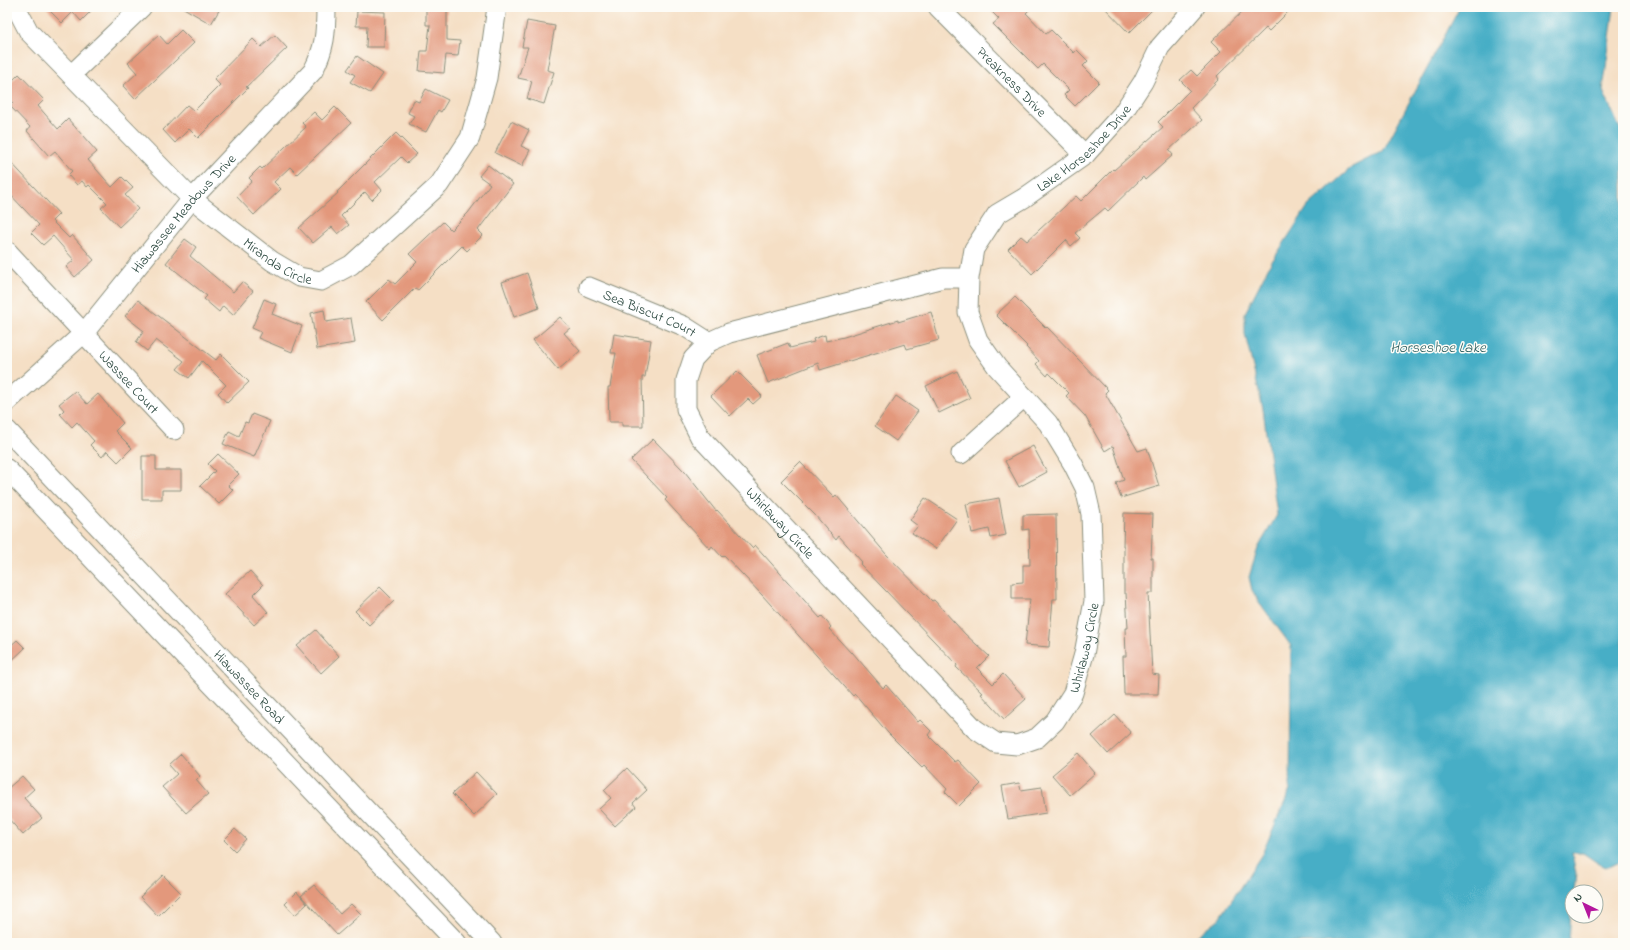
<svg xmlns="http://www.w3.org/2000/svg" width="1630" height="950" viewBox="0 0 1630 950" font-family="'Indie Flower',sans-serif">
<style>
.water{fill:#47aec6;stroke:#33767d}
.building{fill:#e3987c}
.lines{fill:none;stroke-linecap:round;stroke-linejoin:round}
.minor-casing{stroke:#8a8e7c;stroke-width:21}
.minor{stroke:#fff;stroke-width:19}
.labels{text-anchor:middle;stroke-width:3;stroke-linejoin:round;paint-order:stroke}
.street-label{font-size:14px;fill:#1f3d34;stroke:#fdfcf7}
.water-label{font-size:15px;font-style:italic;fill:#2b5f60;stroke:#fdfcf7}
</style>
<rect width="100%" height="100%" fill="#fdfcf7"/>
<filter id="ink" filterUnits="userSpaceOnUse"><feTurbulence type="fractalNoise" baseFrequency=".025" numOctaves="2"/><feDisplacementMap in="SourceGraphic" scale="8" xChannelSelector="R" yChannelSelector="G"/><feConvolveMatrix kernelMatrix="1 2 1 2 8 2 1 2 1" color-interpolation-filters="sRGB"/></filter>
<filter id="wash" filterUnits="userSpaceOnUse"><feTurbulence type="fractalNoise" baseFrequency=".012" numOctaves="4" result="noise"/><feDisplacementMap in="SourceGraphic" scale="16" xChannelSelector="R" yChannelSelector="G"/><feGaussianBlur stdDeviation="0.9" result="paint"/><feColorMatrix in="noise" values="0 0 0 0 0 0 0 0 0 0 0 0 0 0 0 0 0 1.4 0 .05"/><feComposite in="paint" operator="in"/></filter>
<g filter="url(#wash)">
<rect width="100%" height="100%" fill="#f5dfc5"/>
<path class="water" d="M1460 7H1614L1603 91 1623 135V861L1605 868 1583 853H1572L1576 874 1574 892H1572L1569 943H1188L1220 918 1262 854 1290 790 1291 646 1259 602 1252 590 1249 577 1258 548 1277 515 1263 409 1245 334V313L1269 266 1308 206 1352 167 1383 151Z"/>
<g id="blocks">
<g class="building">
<path d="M46 7H95L81 21 73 12 62 23Z"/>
<path d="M182 7H221L211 24Z"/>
<path d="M426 7H447V40L460 41 458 56 446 55 444 73 419 71 421 51H427L430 25H426Z"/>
<path d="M987 7H1032L1026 13 1046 34 1051 30 1074 53 1077 50 1088 61 1083 66 1099 82 1075 106 1064 95 1069 90 1043 64 1038 69 993 24 999 19Z"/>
<path d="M1104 7H1155L1129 33Z"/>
<path d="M1247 7H1293L1269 31 1266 28 1217 76 1219 79 1191 108 1202 120 1169 150 1173 155 1145 180 1143 177 1108 211 1105 208 1075 233 1080 238 1071 246 1066 240 1032 274 1008 249 1021 236 1027 241 1076 196 1081 201 1113 169 1114 170 1163 127 1158 122 1190 90 1180 80 1191 70 1197 76 1221 52 1211 42Z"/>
<path d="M357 11 385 12 384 47H366L367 26H356Z"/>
<path d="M527 21 555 26 547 70 554 72 544 104 527 99 532 81 518 78 528 47H522Z"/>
<path d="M181 30 194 43 135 99 123 86 137 73 128 63 159 35 167 44Z"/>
<path d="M275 35 287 48 246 87 248 88 198 138 189 129 175 143 163 130 187 105 194 111 220 85 214 79 253 39 261 47Z"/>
<path d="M357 56 383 74 370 93 350 82 355 75 347 70Z"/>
<path d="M19 74 44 100 38 106 58 129 68 119 97 152 88 160 112 187 122 177 133 188 125 195 138 209 119 227 101 208 107 203 89 185 87 187 82 181 77 185 68 175 72 171 55 151 49 156 27 131 30 127 10 106 13 103 7 97V86Z"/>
<path d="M426 89 448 100 441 112 438 110 426 132 409 124 414 116 408 113 414 100 419 102Z"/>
<path d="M335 107 351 123 297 174 290 167 274 182 281 189 254 215 237 197 252 181 249 178 260 167 262 169 306 127 302 123 314 112 322 120Z"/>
<path d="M511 121 529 130 521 146 530 150 522 166 495 153Z"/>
<path d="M396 133 417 154 407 163 401 157 375 182 382 190 372 200 365 192 341 216 349 225 338 234 332 227 313 243 299 228 338 193 337 192Z"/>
<path d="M7 158 59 214 52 221 69 238 72 235 94 260 75 277 66 267 74 260 53 236 43 245 31 233 39 225 7 191Z"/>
<path d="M488 165 513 184 478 230 483 235 467 251 462 246 418 290 415 288 383 320 366 302 389 279 395 284 417 262 409 254 443 222 451 230 468 213 490 184 479 176Z"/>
<path d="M185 239 196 247 190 256 233 292 242 282 253 291 233 315 223 306 219 312 204 299 207 296 166 263Z"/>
<path d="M527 273 539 308 514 317 502 282Z"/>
<path d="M1015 297 1046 328 1047 327 1108 390 1105 393 1138 451 1147 448 1159 486 1121 498 1116 483 1124 480 1113 446 1105 451 1085 416 1066 396 1069 393 1049 373 1047 376 1036 364 1039 361 1026 347 1027 346 996 315Z"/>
<path d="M264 299 276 304 272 314 302 326 292 352 258 338 261 332 252 328Z"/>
<path d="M138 300 216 360 221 354 249 382 227 403 218 393 226 385 202 361 189 378 177 369 184 361 156 340 147 351 136 342 144 331 125 316Z"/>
<path d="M324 310 326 322 351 318 355 343 317 349 311 313Z"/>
<path d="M931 312 939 340 907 349 905 344 820 370 818 363 768 383 757 355 788 343 790 348 814 342 813 339 825 335 826 341 844 337 898 320V322Z"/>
<path d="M560 317 570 328 564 333 580 351 558 370 533 340Z"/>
<path d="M614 334 651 340 645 377H642L643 426H622V422H609L608 387H610L616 353H611Z"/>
<path d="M737 371 762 396 753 404 748 399 730 416 711 396Z"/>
<path d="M957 371 970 398 939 413 926 386Z"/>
<path d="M75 391 87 404 98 394 123 423 115 431 132 448 118 462 107 451 102 457 90 445 94 441 77 422 72 427 60 414 64 410 59 404Z"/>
<path d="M896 396 918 411 896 441 875 426Z"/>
<path d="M252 414 270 421 254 457 223 444 229 431 239 436 245 422 248 423Z"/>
<path d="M653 439 685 472 716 511 717 510 752 548 755 545 820 618 822 616 831 627 829 629 851 653 852 652 883 688 886 685 918 722 920 720 931 731 928 735 955 762 958 760 981 784 959 806 945 792 947 789 924 765 922 767 888 733 855 694 853 696 762 595 724 555 722 557 712 546 710 549 665 500 667 498 631 460Z"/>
<path d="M1033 446 1047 472 1019 487 1005 461Z"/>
<path d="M218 454 239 474 228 485 233 490 219 504 200 486 215 471 208 464Z"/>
<path d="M142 456H156V470H181V490H162V499H142Z"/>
<path d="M800 462 834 497 836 495 886 554 932 601 934 600 965 634 989 656 977 668 993 684 1003 674 1026 699 1004 719 981 694 983 693 956 667 957 665 860 564 862 562 839 536 836 540 815 515 781 481Z"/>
<path d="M925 498 957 519 936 549 912 533 918 526 910 520Z"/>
<path d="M999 498 1006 535 991 538 989 529 972 533 966 504Z"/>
<path d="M1124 513 1153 514 1151 558H1153V593H1148L1152 674 1159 675 1158 694H1124L1123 656H1126L1125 628H1128L1126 593H1124V546H1123Z"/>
<path d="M1056 514 1057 599H1053L1049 647 1025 645 1030 599H1012V583L1023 582V565H1030L1029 529 1023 530V515Z"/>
<path d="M250 571 263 585 253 595 268 612 254 625 225 594Z"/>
<path d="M380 587 394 601 369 625 355 611Z"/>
<path d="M316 630 339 656 321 673 297 646Z"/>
<path d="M17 640 25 648 7 665V649Z"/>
<path d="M1115 715 1131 733 1108 754 1092 736Z"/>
<path d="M1078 753 1095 773 1070 795 1052 775Z"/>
<path d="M181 754 200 776 196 780 208 794 186 813 162 787 177 774 169 765Z"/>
<path d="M627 768 647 790 633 803 636 807 615 826 599 809 611 798 604 790Z"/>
<path d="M476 772 497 794 474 816 452 794Z"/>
<path d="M22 776 34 789 24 798 42 818 23 835 7 817V789Z"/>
<path d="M1019 783 1021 790 1042 787 1046 813 1008 819 1002 786Z"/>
<path d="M235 829 246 839 235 851 224 840Z"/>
<path d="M163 875 181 893 158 916 140 897Z"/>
<path d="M314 885 340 914 351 904 361 914 337 935 301 896Z"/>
<path d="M297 892 307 904 295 915 285 904Z"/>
</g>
</g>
</g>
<g filter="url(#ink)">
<use href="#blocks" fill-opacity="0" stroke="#8a8e7c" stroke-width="1"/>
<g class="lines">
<g class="minor-casing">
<g id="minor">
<path id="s1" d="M16 7 29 32 192 199 272 261 299 277 321 281 351 265 439 185 470 138 487 78 497 7"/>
<path id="s2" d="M938 7 1085 155"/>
<path d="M71 75 142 7"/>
<path id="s3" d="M7 251 174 430"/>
<path id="s4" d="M969 278H943L729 333 709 342 693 359 686 380V409L700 437 975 729 996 743 1017 745 1037 738 1055 721 1073 693 1084 654 1094 601 1091 514 1085 488 1073 464 1048 423 997 367 978 340 968 312 969 278 974 249 997 214 1024 198 1085 155 1122 114 1143 82 1160 47 1195 7"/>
<path id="s5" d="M589 287 684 326 709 342"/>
<path id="s6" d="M7 402 84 333 192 199 313 71C325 48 326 33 326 7"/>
<path id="s7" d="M7 430 492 943"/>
<path d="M961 454 1024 397"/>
<path d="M7 469 457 943"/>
</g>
</g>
<use href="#minor" class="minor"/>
</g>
</g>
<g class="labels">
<g class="street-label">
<text dy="5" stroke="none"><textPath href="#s2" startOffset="105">Preakness Drive</textPath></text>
<text dy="5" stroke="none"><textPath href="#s4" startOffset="1538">Lake Horseshoe Drive</textPath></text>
<text dy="5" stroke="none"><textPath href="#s6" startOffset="259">Hiawassee Meadows Drive</textPath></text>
<text dy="5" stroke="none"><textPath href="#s1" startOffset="368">Miranda Circle</textPath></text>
<text dy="5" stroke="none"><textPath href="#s5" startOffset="66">Sea Biscut Court</textPath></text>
<text dy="5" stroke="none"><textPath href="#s3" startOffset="179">Wassee Court</textPath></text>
<text dy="5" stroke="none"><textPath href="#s4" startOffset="492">Whirlaway Circle</textPath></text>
<text dy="5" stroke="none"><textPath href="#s4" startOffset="948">Whirlaway Circle</textPath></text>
<text dy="5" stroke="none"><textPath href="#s7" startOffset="353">Hiawassee Road</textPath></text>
</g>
<g class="water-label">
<text x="1438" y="352">Horseshoe Lake</text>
</g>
</g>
<rect width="1630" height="950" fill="none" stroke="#fdfcf7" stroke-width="24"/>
<g transform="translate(1584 904) rotate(317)"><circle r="19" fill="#fdfcf7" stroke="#a4b0a9"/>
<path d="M0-3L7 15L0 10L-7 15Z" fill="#b5179e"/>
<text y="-6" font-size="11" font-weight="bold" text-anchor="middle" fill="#1f3d34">N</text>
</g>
</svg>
